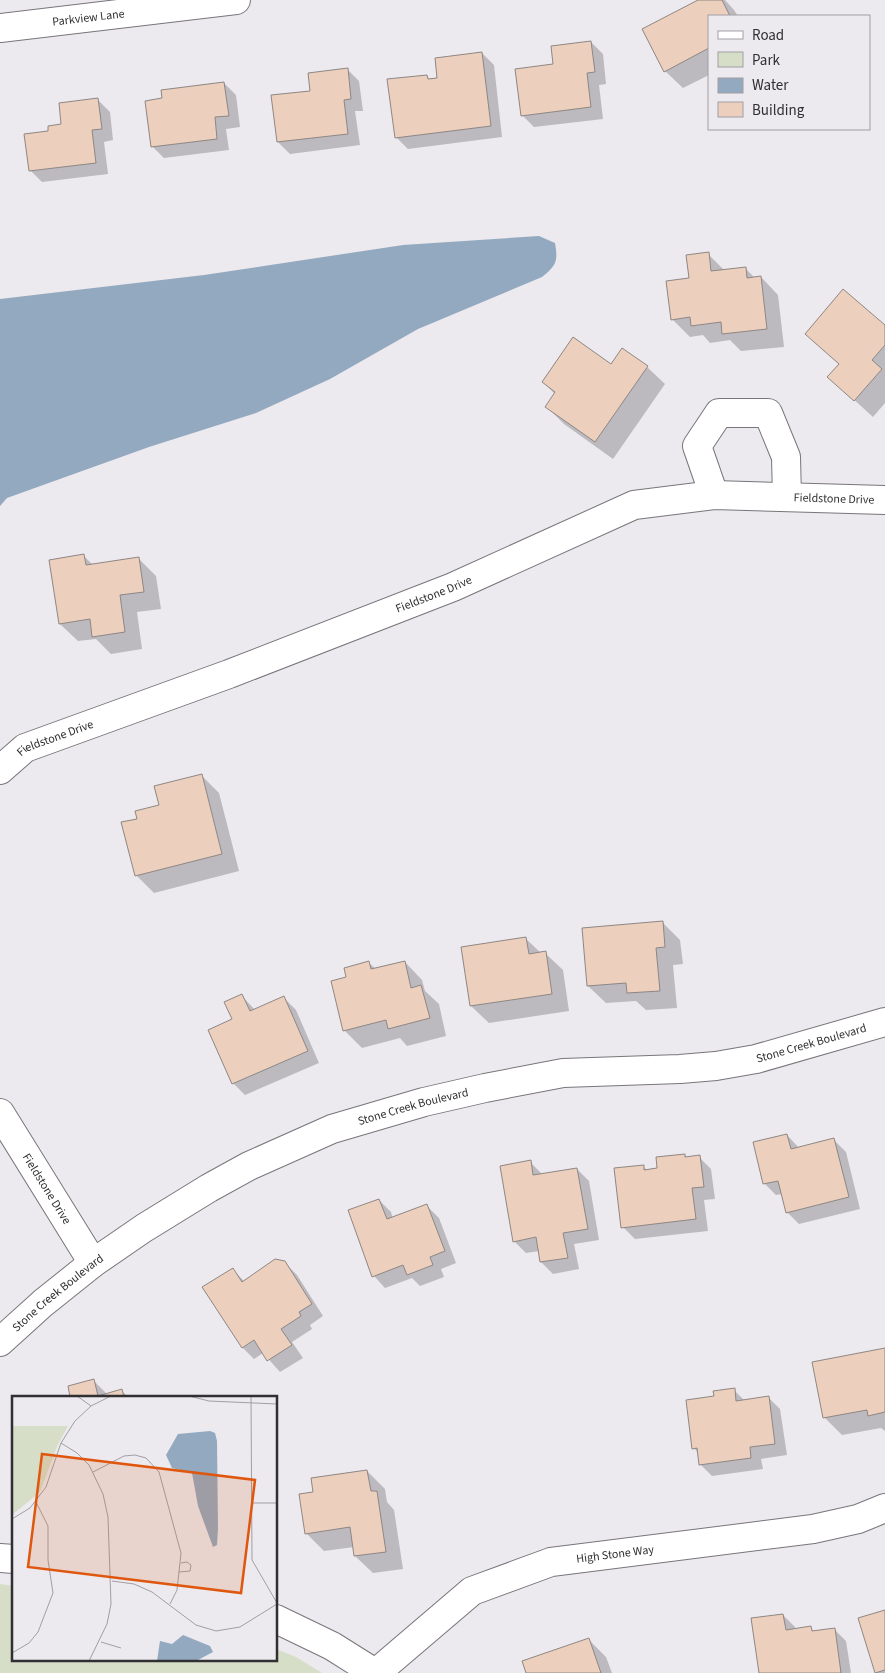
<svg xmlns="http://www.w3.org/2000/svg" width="885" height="1673" viewBox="0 0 885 1673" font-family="'Source Sans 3',sans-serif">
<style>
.green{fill:#d6dec7}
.water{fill:#93a9bf}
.shadow{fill:#0003}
.building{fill:#eccfbd;stroke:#8e8784}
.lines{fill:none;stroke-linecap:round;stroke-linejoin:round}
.street-casing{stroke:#78757b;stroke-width:30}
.street{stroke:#fff;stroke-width:28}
.labels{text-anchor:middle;stroke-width:4.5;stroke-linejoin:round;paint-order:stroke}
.street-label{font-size:12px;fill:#302f31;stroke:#ece9ef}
.inset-road{fill:none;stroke:#a19fa3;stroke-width:1}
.view{fill:#df570e;fill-opacity:0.15;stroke:#df570e;stroke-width:2.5}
.inset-edge{fill:none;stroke:#302f31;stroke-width:2.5}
</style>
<rect width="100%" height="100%" fill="#ece9ef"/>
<path class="green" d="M0 1584 14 1586V1659H276V1649L296 1657 322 1673H0Z"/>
<path class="water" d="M539 236 555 243C558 261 557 265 542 277L418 329 330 379 256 413 149 447 32 489 7 498 0 506V299L204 275 403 245Z"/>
<g class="shadow">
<path d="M701 0H725L734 10 738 16H709V75L683 88 665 71Z"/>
<path d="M591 42 603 54 606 84 599 85 603 119 534 127 522 115 555 65Z"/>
<path d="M482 53 494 65 502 137 408 149 396 137 427 76 430 80 438 79Z"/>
<path d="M347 69 359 81 363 111H355L360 145 290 154 278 142 311 92Z"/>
<path d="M224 83 236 95 240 127 226 129 229 150 164 158 152 146 163 100Z"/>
<path d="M98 100 110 112 113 140 104 142 108 174 42 182 30 170 50 132 63 125Z"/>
<path d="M708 254 725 271 745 268 755 278 761 277 778 295 784 347 741 351 730 340 710 343 703 335 690 337 672 319Z"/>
<path d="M885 327V403L873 417 829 377 840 365 807 334Z"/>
<path d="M647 367 665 384 613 459 564 424 547 407 555 394 543 382Z"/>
<path d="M84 556 93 565 138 558 156 576 161 609 137 612 142 649 111 654 96 639 78 641 60 624Z"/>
<path d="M202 776 219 793 239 871 154 893 136 875 138 819Z"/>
<path d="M663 923 680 940 683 964 673 965 677 1008 646 1010 636 1001 606 1003 588 986Z"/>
<path d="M526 939 541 953H545L563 970 569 1011 489 1023 471 1006Z"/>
<path d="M405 962 422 980 425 991 439 1004 446 1036 407 1046 400 1038 362 1048 344 1030 369 963 376 969Z"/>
<path d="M242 996 255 1010 284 998 296 1010 319 1063 245 1095 233 1083V1020Z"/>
<path d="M787 1135 799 1148 834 1140 846 1152 860 1209 799 1224 787 1212 783 1194 776 1195 764 1183Z"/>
<path d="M685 1155 687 1158 699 1157 711 1169 715 1199 704 1200 708 1231 635 1239 623 1227 643 1166 648 1171 659 1169Z"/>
<path d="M530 1162 542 1174 577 1169 589 1181 599 1240 574 1244 579 1269 553 1274 541 1262 539 1251 526 1253 514 1241Z"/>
<path d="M379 1200 391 1212 393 1219 427 1206 439 1218 456 1263 441 1269 444 1277 420 1286 412 1278 385 1288 374 1276Z"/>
<path d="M284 1262 297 1275 323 1316 310 1325 312 1329 292 1342 303 1358 280 1372 263 1353 254 1359 243 1348 232 1269 244 1281Z"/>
<path d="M885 1350V1431L881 1428 842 1435 824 1417Z"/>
<path d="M93 1380 107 1394 121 1390 128 1397H72Z"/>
<path d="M734 1390 745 1401 768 1397 780 1409 787 1455 761 1459 763 1469 712 1476 700 1464 699 1454 694 1448 715 1398Z"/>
<path d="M367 1471 385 1489 387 1502 394 1510 403 1569 373 1573 355 1556 354 1547 324 1551 306 1533Z"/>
<path d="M885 1611V1673H877L876 1672Z"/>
<path d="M783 1615 795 1627V1630L810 1628 815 1632 834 1629 846 1641 851 1673H760Z"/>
<path d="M589 1640 606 1657 612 1673H528Z"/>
</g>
<g class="building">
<path d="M698 0H722L730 16H709V48L664 72 642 29Z"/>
<path d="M591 41 595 72 587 73 591 107 521 116 515 69 553 64 551 46Z"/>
<path d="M482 52 491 126 395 138 387 79 427 75 428 79 437 78 435 58Z"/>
<path d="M348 68 351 99 344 100 348 134 277 142 271 95 310 91 308 73Z"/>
<path d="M224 82 229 116 215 117 217 139 151 147 145 101 162 98 161 90Z"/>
<path d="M98 98 102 129 92 130 96 163 29 171 24 134 48 131V126L61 124 59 103Z"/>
<path d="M709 252 711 271 746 267 747 278 761 276 767 329 722 334 721 322 691 326 690 317 671 320 666 281 689 278 686 255Z"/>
<path d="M843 289 885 325V345L872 360 882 369 854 401 827 377 839 364 805 334Z"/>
<path d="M573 337 611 364 622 348 648 366 595 442 545 407 555 392 542 382Z"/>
<path d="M84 554 86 565 139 557 144 592 120 595 125 632 92 637 90 619 59 624 49 560Z"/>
<path d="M202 774 222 854 135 876 121 822 137 819 135 811 159 805 154 786Z"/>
<path d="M663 921 665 947 656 948 660 991 627 993 626 983 587 986 582 928Z"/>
<path d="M526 937 529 954 546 951 552 994 470 1006 461 947Z"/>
<path d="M369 961 371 969 405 961 411 988 421 985 430 1018 388 1029 386 1020 343 1031 331 981 346 977 344 968Z"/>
<path d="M242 994 250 1011 284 996 308 1051 232 1084 208 1030 232 1019 224 1002Z"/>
<path d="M787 1134 791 1149 834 1138 849 1197 786 1213 778 1181 763 1184 753 1142Z"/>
<path d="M685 1154V1157L700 1155 704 1187 692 1188 696 1219 621 1228 614 1168 644 1165V1170L657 1168 656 1157Z"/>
<path d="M531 1160 533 1175 577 1168 588 1229 563 1233 568 1258 540 1262 536 1237 513 1242 500 1166Z"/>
<path d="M379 1199 387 1219 427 1204 445 1251 430 1257 433 1265 407 1275 403 1265 372 1277 348 1210Z"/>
<path d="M275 1259 285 1261 312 1304 299 1312 301 1316 281 1329 292 1345 267 1361 254 1340 242 1348 202 1287 233 1268 242 1282Z"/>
<path d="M885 1348V1412L868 1416 867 1410 823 1418 812 1362Z"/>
<path d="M94 1379 98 1396 122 1389 124 1397H70L68 1386Z"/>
<path d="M735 1388 736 1401 769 1396 775 1444 750 1447 751 1458 699 1465 697 1448 692 1449 686 1400 714 1396 713 1391Z"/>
<path d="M367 1470 371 1491H377L386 1552 354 1556 350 1527 305 1534 299 1494 313 1492 311 1478Z"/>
<path d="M885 1610V1670L875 1673 858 1618Z"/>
<path d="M783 1614 786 1630 811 1626 812 1631 835 1628 841 1673H759L751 1618Z"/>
<path d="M589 1638 601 1673H526L522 1661Z"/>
</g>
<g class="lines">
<g class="street-casing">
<g id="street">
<path id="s1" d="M0 28 236 0"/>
<path d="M714 495 697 446 719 413H768L786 457 787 497"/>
<path id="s2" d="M0 770 25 748 229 674 453 587 634 505 714 495 885 500"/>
<path id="s3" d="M0 1113 93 1263"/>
<path id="s4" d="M0 1342 43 1303 93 1263 144 1228 209 1188 249 1166 332 1129 424 1102 485 1088 563 1073 680 1069 716 1066 756 1059 885 1022"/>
<path d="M0 1558 14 1559"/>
<path d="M276 1619 332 1646 375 1673"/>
<path id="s5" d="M376 1673 472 1591 551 1562 813 1529 858 1519 885 1508"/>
</g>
</g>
<use href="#street" class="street"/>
</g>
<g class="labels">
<g class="street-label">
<text dy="4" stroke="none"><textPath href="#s1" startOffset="89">Parkview Lane</textPath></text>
<text dy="4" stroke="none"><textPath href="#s2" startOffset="890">Fieldstone Drive</textPath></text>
<text dy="4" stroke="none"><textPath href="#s2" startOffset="470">Fieldstone Drive</textPath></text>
<text dy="4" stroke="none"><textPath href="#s2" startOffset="65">Fieldstone Drive</textPath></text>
<text dy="4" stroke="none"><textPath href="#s4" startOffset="886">Stone Creek Boulevard</textPath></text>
<text dy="4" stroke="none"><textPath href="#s4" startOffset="481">Stone Creek Boulevard</textPath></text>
<text dy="4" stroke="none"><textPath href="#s3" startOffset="89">Fieldstone Drive</textPath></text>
<text dy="4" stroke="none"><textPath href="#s4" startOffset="76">Stone Creek Boulevard</textPath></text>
<text dy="4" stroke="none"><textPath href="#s5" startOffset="275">High Stone Way</textPath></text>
</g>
</g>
<g transform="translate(12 1396)">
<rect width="265" height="265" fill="#ece9ef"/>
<path d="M0 30H56L46 48 28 96 0 119Z" fill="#d6dec7"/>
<path d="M198 35 203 37 205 45 206 132 205 149 201 151 186 110 180 77 160 72 154 59 166 38ZM171 239 198 250 201 256 184 265H145L148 245 160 248Z" fill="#93a9bf"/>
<path class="inset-road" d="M65 0 79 10M177 0 197 5 265 8M239 0 240 164 265 207M49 47 65 57 77 69 91 98 96 121 99 208 95 228 77 265M81 76 112 60 123 59 134 62 147 76 169 157 165 194 158 208M239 107H265M0 123 18 112 34 91 49 47 63 25 79 10 99 0M167 176 178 175 179 169 175 166 169 167M100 185 122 188 140 196 184 229 204 235 228 231 265 208M89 246 109 252M0 257 17 247 26 236 41 197 36 164V130L24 106"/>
<path class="view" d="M30 58 243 84 229 197 16 171Z"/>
<rect width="265" height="265" class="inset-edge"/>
</g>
<rect x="708" y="15" width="162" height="115" fill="#ece9ef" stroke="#a19fa3"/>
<rect x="718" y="31" width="25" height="8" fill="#ffffff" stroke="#a19fa3"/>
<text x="752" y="40" font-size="15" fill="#302f31">Road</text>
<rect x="718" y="52" width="25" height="15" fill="#d6dec7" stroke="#a19fa3"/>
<text x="752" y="65" font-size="15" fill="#302f31">Park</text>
<rect x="718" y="78" width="25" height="15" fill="#93a9bf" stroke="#a19fa3"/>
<text x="752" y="90" font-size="15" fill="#302f31">Water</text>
<rect x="718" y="102" width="25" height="15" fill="#eccfbd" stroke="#a19fa3"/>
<text x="752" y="115" font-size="15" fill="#302f31">Building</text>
</svg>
